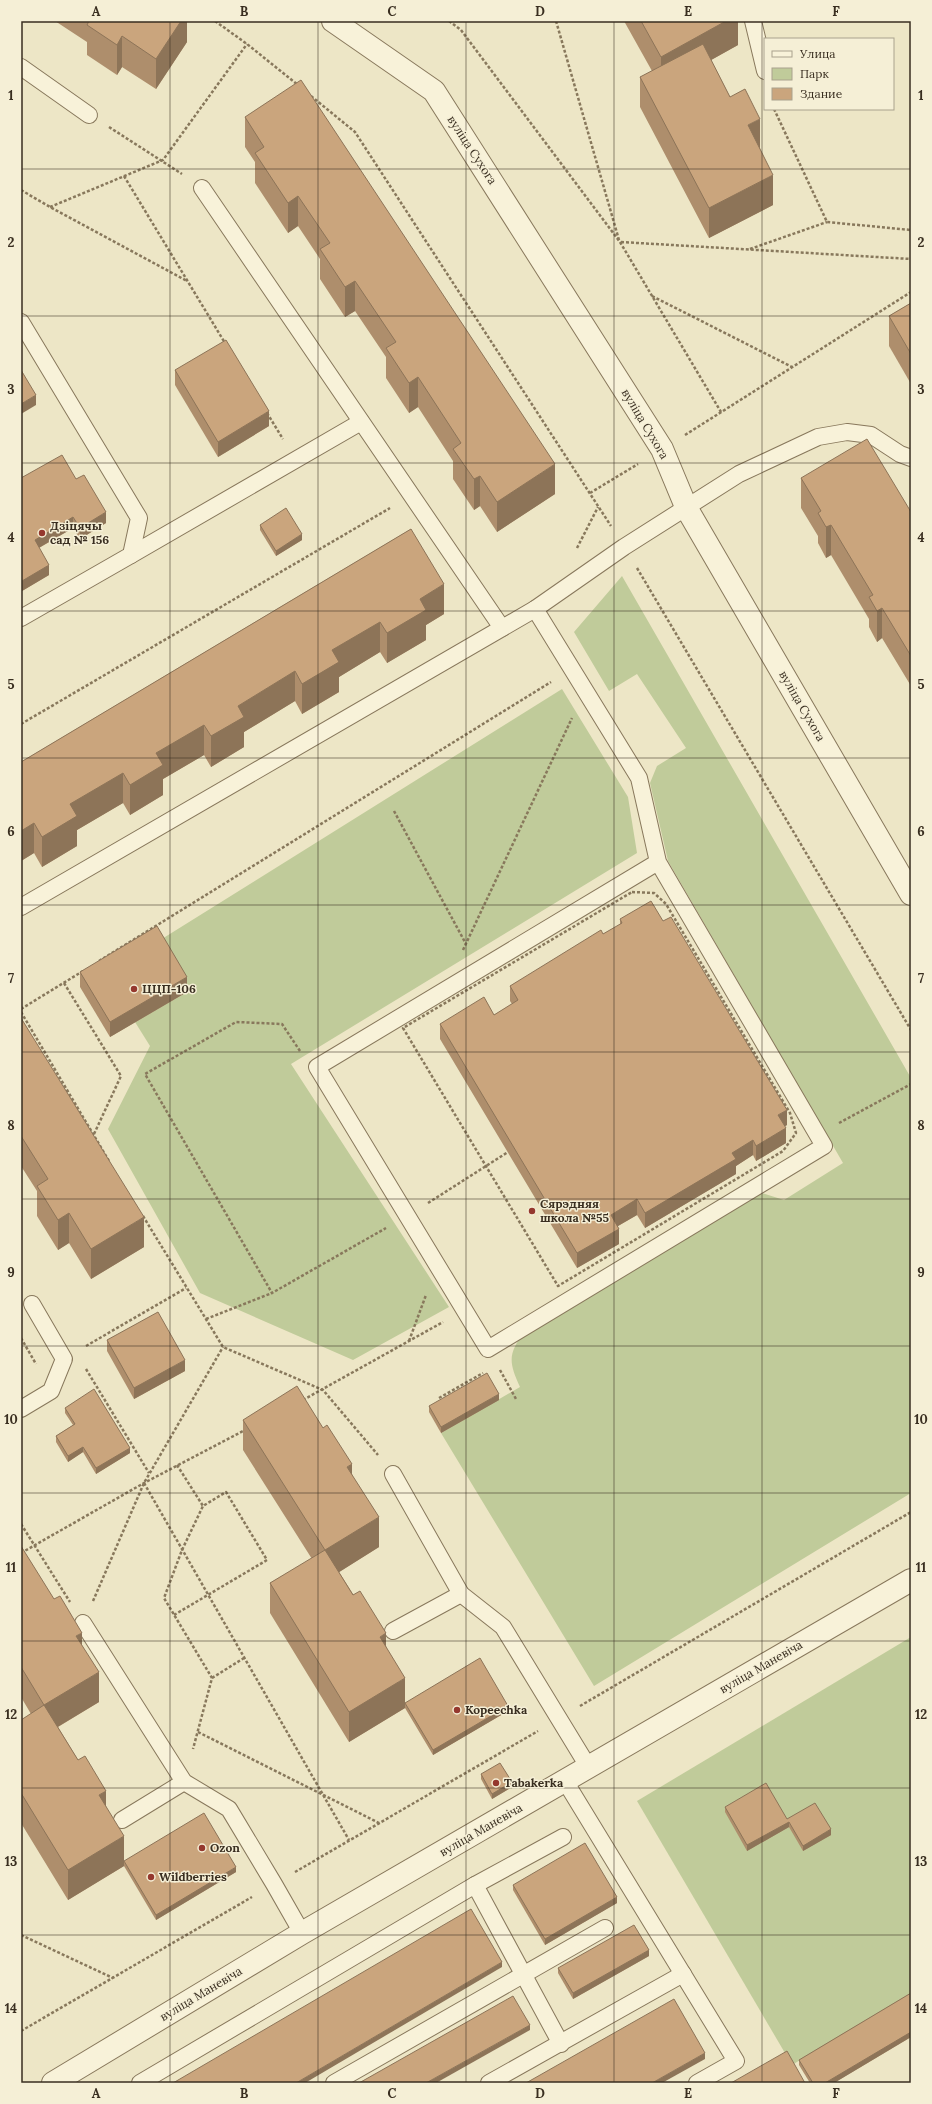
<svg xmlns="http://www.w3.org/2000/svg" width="932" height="2104" viewBox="0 0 932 2104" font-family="Lora,serif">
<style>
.green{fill:#c0cb9a}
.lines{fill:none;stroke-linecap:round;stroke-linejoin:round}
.service-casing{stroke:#88785c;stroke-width:18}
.tertiary-casing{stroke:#88785c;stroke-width:24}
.path{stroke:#88785c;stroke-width:2.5;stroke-dasharray:3 2;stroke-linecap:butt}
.service{stroke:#f8f2d9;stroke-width:16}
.tertiary{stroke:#f8f2d9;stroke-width:22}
.wall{fill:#ae8e6c}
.shaded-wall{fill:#8d7458}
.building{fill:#caa57d;stroke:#8d7458}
.grid{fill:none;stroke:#392e20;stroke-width:1;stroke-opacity:0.55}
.poi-dot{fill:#95382e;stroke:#f5efd6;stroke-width:1.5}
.labels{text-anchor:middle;stroke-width:3;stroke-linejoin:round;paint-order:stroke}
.street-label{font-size:12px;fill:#392e20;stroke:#f5efd6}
.poi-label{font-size:12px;font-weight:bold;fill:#392e20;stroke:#f5efd6;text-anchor:start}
.neatline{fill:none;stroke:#392e20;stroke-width:1.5}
.grid-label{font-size:13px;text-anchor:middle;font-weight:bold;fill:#392e20}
</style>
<rect width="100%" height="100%" fill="#ede6c6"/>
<g class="green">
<path d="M622 576 911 1078V1493L594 1686 441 1433 520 1387C508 1361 508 1353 526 1330L762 1193 784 1200 843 1163 668 861 650 783 657 766 686 748 637 674 609 691 574 632Z"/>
<path d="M562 689 628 797 637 853 291 1064 449 1307 353 1360 200 1293 108 1129 150 1046 135 1022 187 992 157 942Z"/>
<path d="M911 1637V1993L792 2065 637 1801Z"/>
</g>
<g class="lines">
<g class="service-casing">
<g id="service">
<path d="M753 21 765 71"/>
<path d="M21 67 89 115"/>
<path d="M202 188 502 628"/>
<path d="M21 322 139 518 131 555 21 618"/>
<path d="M131 555 361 422"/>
<path d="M535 609 639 778 658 862 824 1146 488 1349 317 1067 658 862"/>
<path d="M21 907 535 609 624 547 739 474 818 437 847 432 871 435 900 454 911 458"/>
<path d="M21 1409 51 1391 64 1359 32 1304"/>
<path d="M393 1474 461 1594 503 1627 589 1768"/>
<path d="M83 1623 184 1782 229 1809 274 1884 302 1933"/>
<path d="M393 1631 461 1594"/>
<path d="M565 1781 736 2061 697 2083"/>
<path d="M122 1820 184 1782"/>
<path d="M475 1885 561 2044"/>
<path d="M140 2083 475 1885 563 1837"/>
<path d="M334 2083 605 1928"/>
<path d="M489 2083 683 1974"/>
</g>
</g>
<g class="tertiary-casing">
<g id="tertiary">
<path d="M333 21 434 91 662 449 687 509 911 894"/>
<path d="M53 2083 302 1933 911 1580"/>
</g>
</g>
<g class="path">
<path d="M215 21 247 44 298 85"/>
<path d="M449 21 461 30 620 242 721 412"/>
<path d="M556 21 619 240"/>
<path d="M311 96 355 132 611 526"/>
<path d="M774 109 827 222 911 230"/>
<path d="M109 127 182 174"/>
<path d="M124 176 225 343"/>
<path d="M21 190 50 207 187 281"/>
<path d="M50 207 163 160 247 44"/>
<path d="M621 242 911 259"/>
<path d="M750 249 827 222"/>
<path d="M652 296 792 367"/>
<path d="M267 413 283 439"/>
<path d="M685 435 911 292"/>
<path d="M590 493 638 464"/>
<path d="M577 548 598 507"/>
<path d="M637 568 911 1030"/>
<path d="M21 724 390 508"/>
<path d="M394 811 466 944"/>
<path d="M632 892 654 893 666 904 790 1113 796 1133 783 1151 558 1286 403 1028Z"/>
<path d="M463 950 572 718"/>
<path d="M99 961 551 682"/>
<path d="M64 983 121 1076 94 1134"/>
<path d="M21 1009 83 971"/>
<path d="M21 1012 109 1161"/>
<path d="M300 1051 282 1024 236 1022 145 1074 272 1293 386 1228"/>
<path d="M839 1123 911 1084"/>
<path d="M428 1203 508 1152"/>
<path d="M143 1216 223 1347 323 1390 378 1455"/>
<path d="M206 1319 272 1293"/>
<path d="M21 1338 36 1364"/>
<path d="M409 1341 426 1295"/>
<path d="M86 1346 186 1288"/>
<path d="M86 1369 149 1473"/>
<path d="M500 1370 516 1399"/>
<path d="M439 1398 483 1373"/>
<path d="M303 1400 443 1322"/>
<path d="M177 1465 203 1506"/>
<path d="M144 1483 349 1840"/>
<path d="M21 1524 70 1602"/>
<path d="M21 1553 144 1483 245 1430"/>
<path d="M93 1601 144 1483 223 1347"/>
<path d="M174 1615 267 1560 226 1492 203 1506 182 1550 164 1598 212 1678 193 1749"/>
<path d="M212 1678 244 1658"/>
<path d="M580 1706 911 1512"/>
<path d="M198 1732 379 1823"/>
<path d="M295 1872 538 1731"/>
<path d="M21 1935 113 1978"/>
<path d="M21 2031 252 1897"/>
</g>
<use href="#service" class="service"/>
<use href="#tertiary" class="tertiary"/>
</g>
<g class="wall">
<path d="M55 21H187V42L156 89 122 67 117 75 87 55V42Z"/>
<path d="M624 21H738V45L711 60 730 97 760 149 773 205 709 238 640 107V77L652 71Z"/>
<path d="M245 117 555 494 497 532 480 506 474 510 453 479V461L418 407 409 413 386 378V357L355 311 345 317 320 279V259L298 226 288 233 255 183V162L245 147Z"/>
<path d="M911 303V384L889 346V316Z"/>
<path d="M175 370 269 426 218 457 175 385Z"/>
<path d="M21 478 76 479 106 523 80 539 73 528 39 548 49 575 22 591 21 590Z"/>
<path d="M801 478 911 512V686L882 638 877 642 869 627V619L831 555 826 558 818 543V536L801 508Z"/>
<path d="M260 525 302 540 276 556 260 530Z"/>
<path d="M411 529 444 614 426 625V640L387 663 380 652 339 677V692L302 714 295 701 244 732V747L211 767 204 755 163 779V795L130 815 123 803 77 830V846L42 867 34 853 21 861V762Z"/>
<path d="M620 919 787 1125 785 1126 786 1143 756 1161 753 1155 736 1166V1174L645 1228 637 1215 618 1226 619 1244 577 1268 440 1039V1024L494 1015 512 1004 510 1001V986L603 934 620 925Z"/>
<path d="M80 972 187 992 110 1037 80 987Z"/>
<path d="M21 1018 144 1247 91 1279 69 1243 58 1250 37 1216V1191L21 1166Z"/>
<path d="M107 1340 185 1371 134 1399 107 1351Z"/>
<path d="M499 1400 441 1433 429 1412V1406Z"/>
<path d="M65 1408 130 1453 96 1474 83 1452 68 1462 56 1442V1436L73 1425 65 1413Z"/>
<path d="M243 1420 352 1474 379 1547 339 1572 386 1646 405 1703 508 1711 433 1755 405 1708 349 1742 270 1613V1583L312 1559 243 1450Z"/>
<path d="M21 1546 99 1702 58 1727 106 1806 124 1866 68 1900 21 1823V1720L31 1714 21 1697Z"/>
<path d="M481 1774 512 1787 492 1799 481 1779Z"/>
<path d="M725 1807 787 1819 831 1835 803 1851 789 1827 747 1851 725 1812Z"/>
<path d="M124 1861 236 1872 156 1920 124 1866Z"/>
<path d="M513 1885 617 1903 545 1945 513 1890Z"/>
<path d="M649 1956 573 1999 558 1973V1968Z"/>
<path d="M911 1993V2037L834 2083H810L799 2065V2060Z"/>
</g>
<g class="shaded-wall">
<path d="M181 21H187V42L156 89V59Z"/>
<path d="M726 21H738V45L661 88V57Z"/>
<path d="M122 36V67L117 75V45Z"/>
<path d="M760 119V149L748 156V125Z"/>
<path d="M773 175V205L709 238V208Z"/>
<path d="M298 196V226L288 233V203Z"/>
<path d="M355 281V311L345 317V287Z"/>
<path d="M418 377V407L409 413V383Z"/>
<path d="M36 395V405L21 414V404Z"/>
<path d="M269 411V426L218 457V442Z"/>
<path d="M555 464V494L497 532V502Z"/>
<path d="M480 476V506L474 510V479Z"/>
<path d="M106 512V523L80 539V528Z"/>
<path d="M73 517V528L35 550V540Z"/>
<path d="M831 525V555L826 558V527Z"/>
<path d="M302 534V540L276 556V551Z"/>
<path d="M49 565V575L22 591V581Z"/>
<path d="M444 584V614L426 625V640L387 663V633L420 599Z"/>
<path d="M882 608V638L877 642V611Z"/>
<path d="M380 622V652L339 677V692L302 714V684L332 650Z"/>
<path d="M295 671V701L244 732V747L211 767V736L238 706Z"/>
<path d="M204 725V755L163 779V795L130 815V785L156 753Z"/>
<path d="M123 773V803L77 830V846L42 867V837L70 804Z"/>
<path d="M34 823V853L21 861V831Z"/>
<path d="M187 977V992L110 1037V1022Z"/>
<path d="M787 1110V1125L778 1130V1115Z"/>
<path d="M786 1128V1143L756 1161V1146Z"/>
<path d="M753 1140V1155L736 1166V1174L645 1228V1213L732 1153Z"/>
<path d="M637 1199V1215L611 1230V1215Z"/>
<path d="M69 1213V1243L58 1250V1220Z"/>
<path d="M144 1217V1247L91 1279V1249Z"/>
<path d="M619 1229V1244L577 1268V1253Z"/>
<path d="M185 1360V1371L134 1399V1388Z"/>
<path d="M499 1394V1400L441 1433V1427Z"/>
<path d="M83 1447V1452L68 1462V1456Z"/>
<path d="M130 1448V1453L96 1474V1468Z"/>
<path d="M352 1464V1494L347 1467Z"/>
<path d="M379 1517V1547L325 1581V1550Z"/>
<path d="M82 1633V1663L76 1636Z"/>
<path d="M386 1633V1663L380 1637Z"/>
<path d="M99 1672V1702L44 1735V1705Z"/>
<path d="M405 1678V1708L349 1742V1712Z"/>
<path d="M508 1706V1711L433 1755V1750Z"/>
<path d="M512 1782V1787L492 1799V1794Z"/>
<path d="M106 1791V1821L99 1795Z"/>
<path d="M789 1822V1827L747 1851V1845Z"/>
<path d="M831 1829V1835L803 1851V1846Z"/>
<path d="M124 1836V1866L68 1900V1870Z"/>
<path d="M236 1867V1872L156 1920V1915Z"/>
<path d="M617 1897V1903L545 1945V1939Z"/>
<path d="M649 1950V1956L573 1999V1993Z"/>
<path d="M502 1962V1967L305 2083H296Z"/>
<path d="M530 2025V2030L436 2083H426Z"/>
<path d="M911 2032V2037L834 2083H825Z"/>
<path d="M705 2053V2059L662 2083H652Z"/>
</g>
<g class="building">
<path d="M89 21H181L156 59 122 36 117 45 87 25Z"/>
<path d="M641 21H726L661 57Z"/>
<path d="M703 44 730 97 745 89 760 119 748 125 773 175 709 208 640 77Z"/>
<path d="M301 80 555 464 497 502 480 476 474 479 453 449 461 443 418 377 409 383 386 348 396 342 355 281 345 287 320 249 330 243 298 196 288 203 255 153 264 147 245 117Z"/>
<path d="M911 303V354L889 316Z"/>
<path d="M226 340 269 411 218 442 175 370Z"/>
<path d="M21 370 36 395 21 404Z"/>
<path d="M867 439 911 512V656L882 608 877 611 869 597 873 595 831 525 826 527 818 513 821 511 801 478Z"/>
<path d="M62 455 76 479 84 475 106 512 80 528 73 517 35 540 49 565 22 581 21 580V478Z"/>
<path d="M286 508 302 534 276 551 260 525Z"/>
<path d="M411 529 444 584 420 599 426 610 387 633 380 622 332 650 339 662 302 684 295 671 238 706 244 717 211 736 204 725 156 753 163 765 130 785 123 773 70 804 77 816 42 837 34 823 21 831V762Z"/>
<path d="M651 901 663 921 671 917 787 1110 778 1115 786 1128 756 1146 753 1140 732 1153 736 1159 645 1213 637 1199 611 1215 619 1229 577 1253 440 1024 484 997 494 1015 518 1000 510 986 601 930 603 934 622 923 620 919Z"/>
<path d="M157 926 187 977 110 1022 80 972Z"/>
<path d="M21 1018 144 1217 91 1249 69 1213 58 1220 37 1186 48 1179 21 1136Z"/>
<path d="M158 1312 185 1360 134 1388 107 1340Z"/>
<path d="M487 1373 499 1394 441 1427 429 1406Z"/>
<path d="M297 1386 323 1428 327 1425 352 1464 347 1467 379 1517 325 1550 243 1420Z"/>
<path d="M94 1389 130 1448 96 1468 83 1447 68 1456 56 1436 75 1424 65 1408Z"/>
<path d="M21 1546 54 1599 60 1596 82 1633 76 1636 99 1672 44 1705 21 1667Z"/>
<path d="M325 1550 353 1595 360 1591 386 1633 380 1637 405 1678 349 1712 270 1583Z"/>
<path d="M480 1658 508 1706 433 1750 405 1703Z"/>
<path d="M44 1705 78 1760 85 1756 106 1791 99 1795 124 1836 68 1870 21 1793V1720Z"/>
<path d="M500 1763 512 1782 492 1794 481 1774Z"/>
<path d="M766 1783 787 1819 815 1803 831 1829 803 1846 789 1822 747 1845 725 1807Z"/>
<path d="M204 1813 236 1867 156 1915 124 1861Z"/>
<path d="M585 1843 617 1897 545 1939 513 1885Z"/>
<path d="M471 1909 502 1962 296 2083H173Z"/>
<path d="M634 1925 649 1950 573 1993 558 1968Z"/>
<path d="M911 1993V2032L825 2083H813L799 2060Z"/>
<path d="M513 1996 530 2025 426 2083H359Z"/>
<path d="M674 1999 705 2053 652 2083H526Z"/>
<path d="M787 2051 805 2083H731Z"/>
</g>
<path class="grid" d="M170 21V2083M318 21V2083M466 21V2083M614 21V2083M762 21V2083M21 169H911M21 316H911M21 463H911M21 611H911M21 758H911M21 905H911M21 1052H911M21 1199H911M21 1346H911M21 1493H911M21 1641H911M21 1788H911M21 1935H911"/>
<g class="poi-dot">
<circle cx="42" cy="533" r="4"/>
<circle cx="134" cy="989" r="4"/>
<circle cx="532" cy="1211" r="4"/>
<circle cx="457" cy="1710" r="4"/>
<circle cx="496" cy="1783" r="4"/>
<circle cx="202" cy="1848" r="4"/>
<circle cx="151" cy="1877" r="4"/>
</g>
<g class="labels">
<g class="street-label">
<text transform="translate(472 150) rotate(57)" y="4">вуліца Сухога</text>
<text transform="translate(645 424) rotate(59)" y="4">вуліца Сухога</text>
<text transform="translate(802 706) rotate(60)" y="4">вуліца Сухога</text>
<text transform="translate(761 1667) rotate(-30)" y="4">вуліца Маневіча</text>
<text transform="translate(481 1830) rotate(-30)" y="4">вуліца Маневіча</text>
<text transform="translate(201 1994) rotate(-31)" y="4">вуліца Маневіча</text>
</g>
<g class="poi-label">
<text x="50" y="530">Дзіцячы<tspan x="50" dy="14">сад № 156</tspan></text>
<text x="142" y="993">ЦЦП-106</text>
<text x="540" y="1208">Сярэдняя<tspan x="540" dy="14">школа №55</tspan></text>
<text x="465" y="1714">Kopeechka</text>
<text x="504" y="1787">Tabakerka</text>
<text x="210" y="1852">Ozon</text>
<text x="159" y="1881">Wildberries</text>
</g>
</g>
<rect width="932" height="2104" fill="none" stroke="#f5efd6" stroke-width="44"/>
<rect x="764" y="38" width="130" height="72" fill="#f5efd6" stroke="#aaa28d"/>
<rect x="772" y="51" width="20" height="6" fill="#f8f2d9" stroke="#aaa28d"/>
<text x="800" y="58" font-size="12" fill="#392e20">Улица</text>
<rect x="772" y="68" width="20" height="12" fill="#c0cb9a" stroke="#aaa28d"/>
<text x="800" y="78" font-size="12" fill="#392e20">Парк</text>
<rect x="772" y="88" width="20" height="12" fill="#caa57d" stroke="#aaa28d"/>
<text x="800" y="98" font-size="12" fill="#392e20">Здание</text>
<rect x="22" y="22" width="888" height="2060" class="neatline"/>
<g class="grid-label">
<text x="96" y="16">A</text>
<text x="244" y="16">B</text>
<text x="392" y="16">C</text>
<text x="540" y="16">D</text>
<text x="688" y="16">E</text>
<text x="836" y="16">F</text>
<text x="11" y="100">1</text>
<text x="921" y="100">1</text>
<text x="11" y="247">2</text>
<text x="921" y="247">2</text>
<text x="11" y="394">3</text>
<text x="921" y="394">3</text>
<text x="11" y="542">4</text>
<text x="921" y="542">4</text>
<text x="11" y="689">5</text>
<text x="921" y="689">5</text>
<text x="11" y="836">6</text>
<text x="921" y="836">6</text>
<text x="11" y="983">7</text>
<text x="921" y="983">7</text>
<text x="11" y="1130">8</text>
<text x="921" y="1130">8</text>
<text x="11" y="1277">9</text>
<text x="921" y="1277">9</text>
<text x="11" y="1424">10</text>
<text x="921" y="1424">10</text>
<text x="11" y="1572">11</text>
<text x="921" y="1572">11</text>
<text x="11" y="1719">12</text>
<text x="921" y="1719">12</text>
<text x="11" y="1866">13</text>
<text x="921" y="1866">13</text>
<text x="11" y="2013">14</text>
<text x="921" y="2013">14</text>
<text x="96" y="2098">A</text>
<text x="244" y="2098">B</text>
<text x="392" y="2098">C</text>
<text x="540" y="2098">D</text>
<text x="688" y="2098">E</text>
<text x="836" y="2098">F</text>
</g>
</svg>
